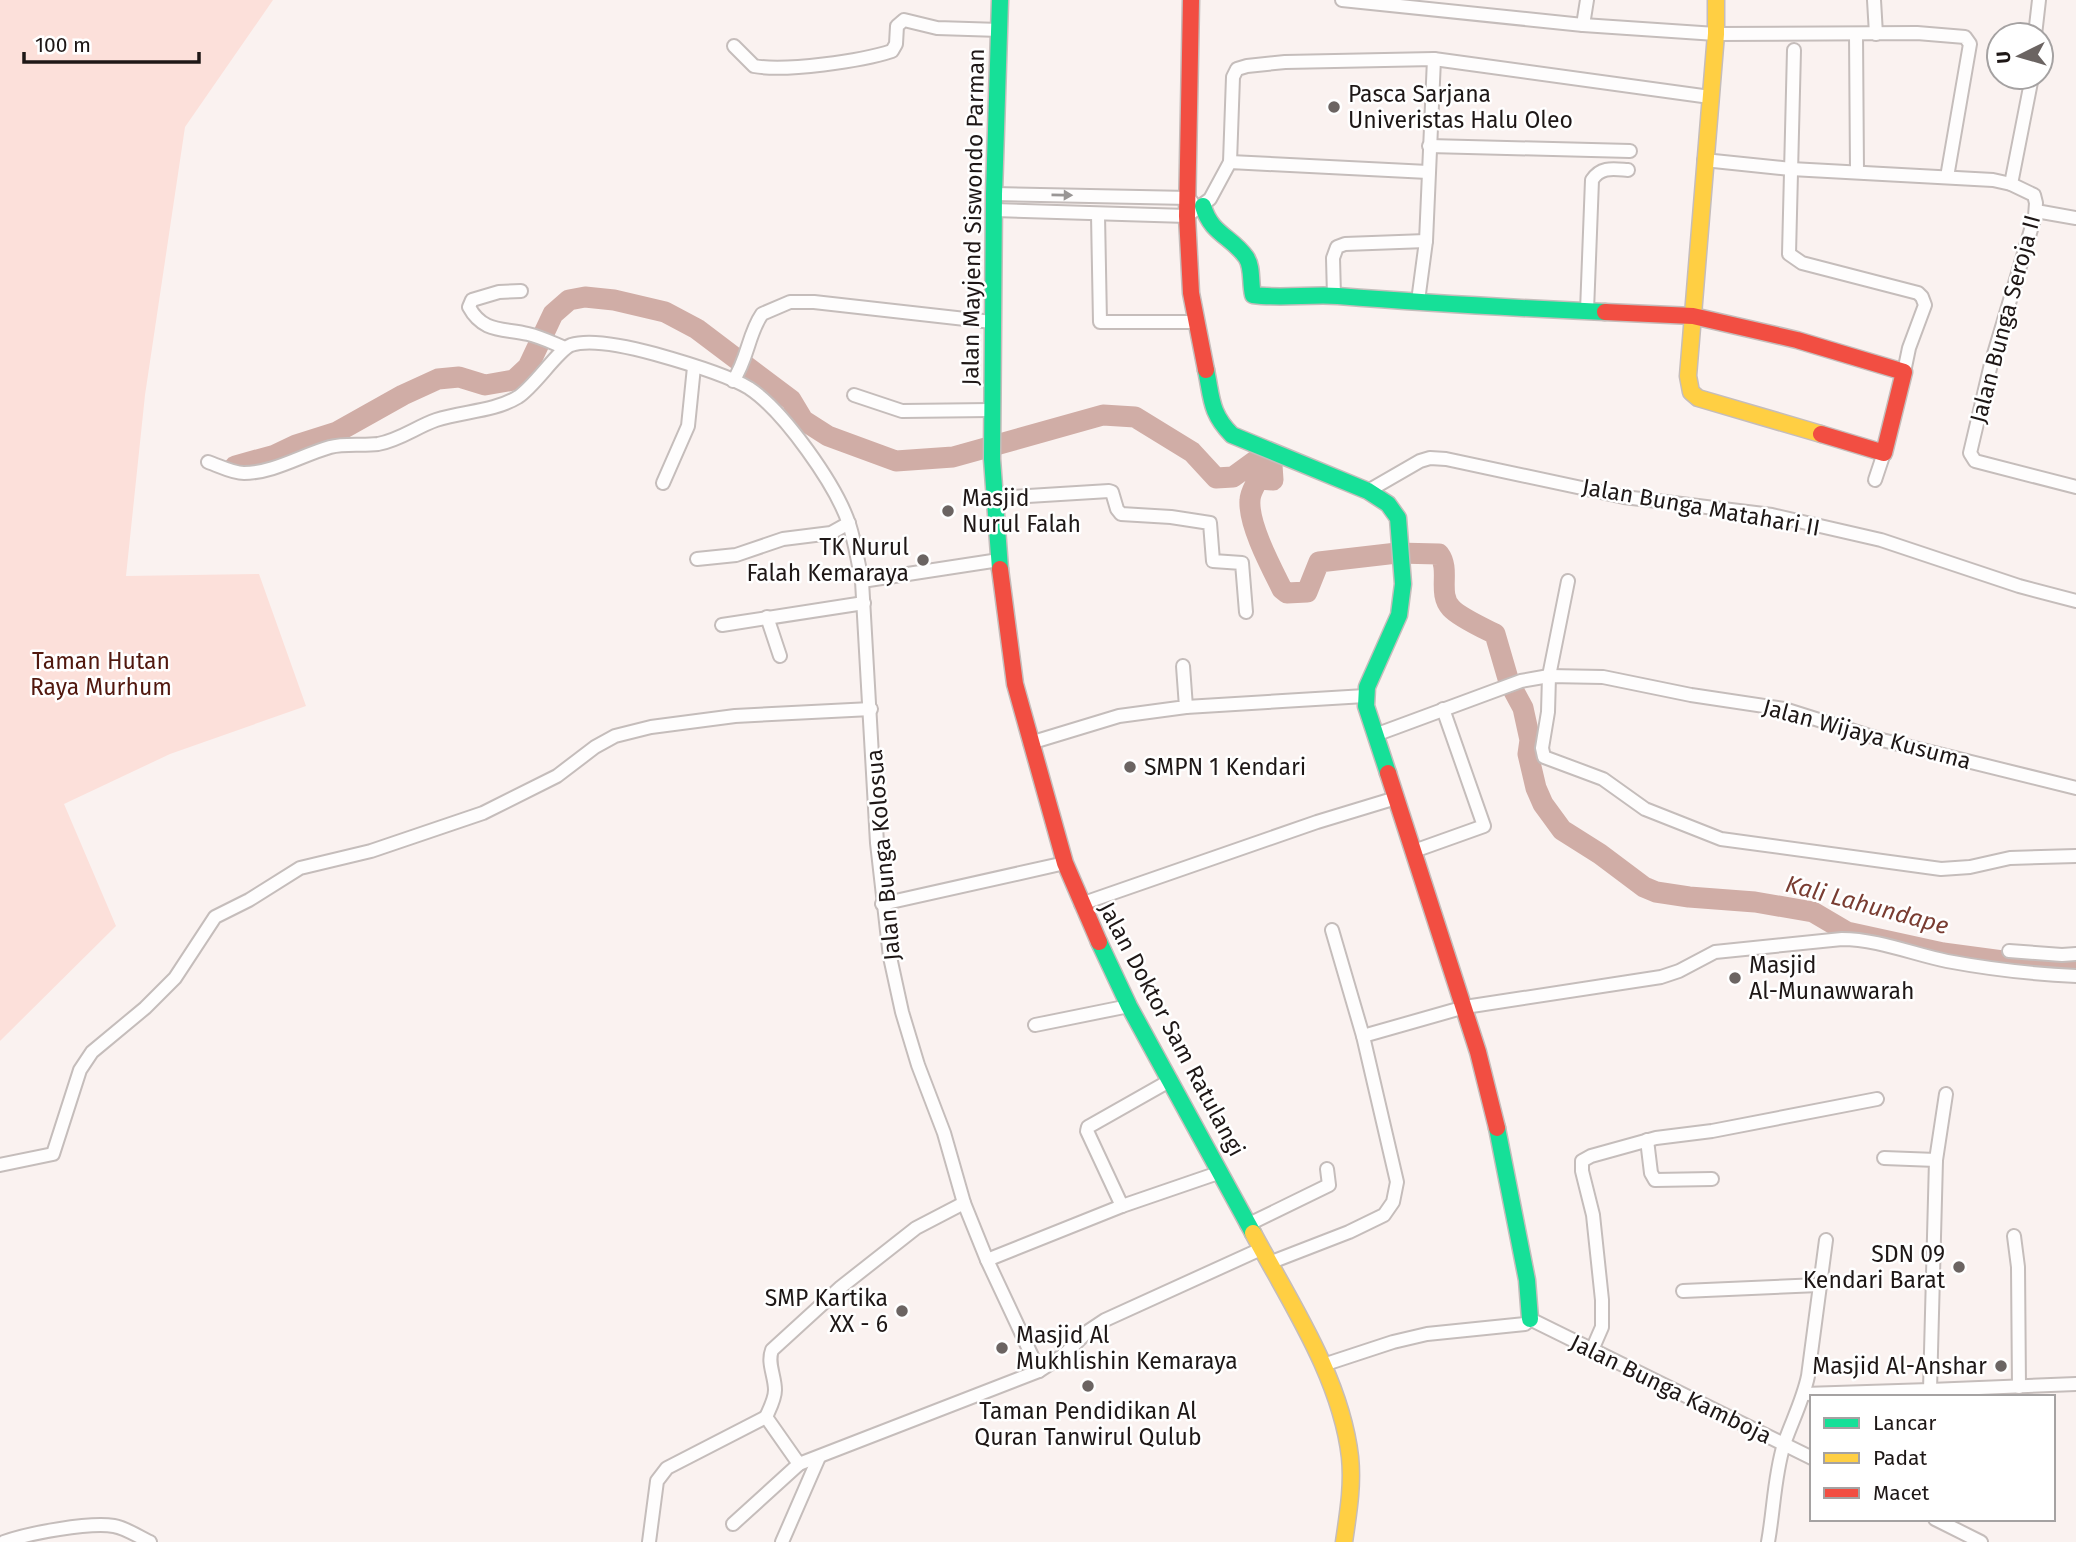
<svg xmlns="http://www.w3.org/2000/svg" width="2076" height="1542" viewBox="0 0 2076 1542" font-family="'Fira Sans',sans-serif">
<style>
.green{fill:#fce0da}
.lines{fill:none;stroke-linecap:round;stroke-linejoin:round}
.river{stroke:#d0ada6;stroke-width:21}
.street-casing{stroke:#c5bdbb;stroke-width:16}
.fast-casing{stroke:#c5bdbb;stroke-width:19}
.slow-casing{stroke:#c5bdbb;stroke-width:19}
.jam-casing{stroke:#c5bdbb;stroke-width:19}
.street{stroke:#fefdfd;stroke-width:12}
.fast{stroke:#16e098;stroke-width:16}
.slow{stroke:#ffcf43;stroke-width:16}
.jam{stroke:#f24e42;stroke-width:16}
.oneway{fill:#999695}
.poi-dot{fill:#6b6462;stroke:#fff;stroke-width:2.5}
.labels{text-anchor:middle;stroke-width:5;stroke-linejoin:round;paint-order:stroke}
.poi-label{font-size:23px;fill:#1e1716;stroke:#fff;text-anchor:start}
.street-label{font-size:23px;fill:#1e1716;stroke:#fff}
.park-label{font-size:23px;fill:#51180e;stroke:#fff}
.water-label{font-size:24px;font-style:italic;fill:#793c31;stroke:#fff}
</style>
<rect width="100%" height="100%" fill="#faf2f0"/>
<path class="green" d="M0 0H273L185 127 145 395 126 576 259 574 306 706 170 754 64 804 116 926 0 1041Z"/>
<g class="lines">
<path class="river" d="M235 466 275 455 296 445 337 432 403 395 438 379 459 377 485 385 514 380 528 367 553 314 569 300 585 297 614 300 665 312 697 329 791 400 803 420 828 436 896 461 953 457 1103 415 1135 417 1192 452 1216 478 1233 477 1255 461 1272 465 1273 480 1258 479C1255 486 1250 493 1250 500 1248 524 1271 567 1282 589L1287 593 1307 592 1319 562 1397 553 1439 554C1451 570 1437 593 1451 608 1459 617 1483 628 1495 634L1509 682 1523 708 1530 740 1528 754 1536 788 1543 804 1562 830 1600 854 1644 887 1656 892 1689 897 1755 902 1813 912 1847 932 1943 953 2040 966 2076 967"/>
<g class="street-casing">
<g id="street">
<path d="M1342 0 1583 25 1716 34 1917 33 1965 37 1970 44 1947 177"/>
<path d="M1874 0 1876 34"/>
<path d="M1583 25 1587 0"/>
<path d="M1856 34 1857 172"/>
<path d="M2035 35 2039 0"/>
<path d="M734 46 754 66C785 72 862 61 892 51L896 44 897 26 904 20 937 28 1000 30"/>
<path d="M1794 50 1789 254 1802 263 1918 293 1922 297 1925 305 1909 348 1904 372"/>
<path d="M1429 146 1630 151"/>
<path d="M1704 160 1791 169 1993 180 2011 184 2034 195 2036 203 2035 216 1991 364 1970 453 1975 461 2076 487"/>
<path d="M1230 162 1233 77 1237 69 1247 66 1285 62 1434 59 1710 97"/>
<path d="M2011 184 2032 77"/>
<path d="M994 194 1189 198 1192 202"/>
<path d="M994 210 1187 216 1210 199 1230 162 1428 172"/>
<path d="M2036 211 2076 218"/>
<path d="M1098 215 1100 322H1196"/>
<path d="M521 291 499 292 472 300 469 307C483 333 503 328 528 334 541 337 553 343 565 348"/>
<path d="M1334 296 1333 258 1337 247 1345 244 1426 241"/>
<path d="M1418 301 1426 241 1434 59"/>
<path d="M1587 311 1592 180C1601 166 1614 169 1628 170"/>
<path d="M733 381C748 359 748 334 762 314L790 302H814L992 322"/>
<path d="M854 395 902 411 991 410"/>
<path d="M208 462C220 466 232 473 244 473 273 473 302 455 330 447 345 443 362 446 378 444 400 440 416 427 436 420 463 411 493 412 518 397 535 386 558 350 571 345 592 338 633 348 655 354 680 361 728 375 749 388 784 411 836 485 849 524 855 542 858 562 862 581L999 560"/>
<path d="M1875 480 1884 453"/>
<path d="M663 483 688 426 694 367"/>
<path d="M1368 491 1420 461 1430 458 1446 459 1624 497 1772 515 1881 540 2019 586 2076 601"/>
<path d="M994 498 1109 491 1112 492 1117 509 1121 514 1171 517 1210 523 1213 561 1242 563 1246 612"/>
<path d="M697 559 736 555 783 539 831 533 849 523"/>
<path d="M862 581 877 843 890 957 902 1012 918 1065 944 1133 964 1203 987 1260"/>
<path d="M1568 581 1549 676 1548 712 1542 748 1544 757 1603 779 1645 809 1721 839 1941 869 1970 867 2010 858 2076 856"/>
<path d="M767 617 780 656"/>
<path d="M722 625 864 603"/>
<path d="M1186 707 1365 696"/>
<path d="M1375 735 1521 681 1549 676 1603 677 1691 695 1784 709 1882 740 2076 788"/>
<path d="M1030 743 1119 716 1186 707 1183 666"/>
<path d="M1414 851 1484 826 1443 709"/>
<path d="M882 904 1065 863"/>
<path d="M1081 904 1317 822 1396 798"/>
<path d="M1332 930 1363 1036"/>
<path d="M2009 951 2062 955 2076 954"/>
<path d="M1035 1025 1129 1006"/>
<path d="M1647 1140 1651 1173 1655 1180 1712 1179"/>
<path d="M1884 1158 1936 1160"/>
<path d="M0 1165 53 1154 80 1070 92 1052 145 1008 175 978 215 917 249 900 300 868 371 851 483 813 557 776 595 747 615 736 651 727 735 716 871 709"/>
<path d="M1122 1206 1087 1131 1088 1127 1171 1080"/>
<path d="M1247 1225 1329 1185 1327 1169"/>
<path d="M2014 1236 2018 1267 2019 1387"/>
<path d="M1269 1263 1349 1232 1384 1215 1393 1202 1397 1182 1363 1036 1465 1007 1661 977 1679 971 1715 952 1842 939C1877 939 1913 954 1947 961 1990 969 2033 974 2076 976"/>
<path d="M1683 1291 1819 1285"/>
<path d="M1592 1350 1602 1327V1300L1593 1215 1582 1171V1161L1591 1156 1656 1138 1712 1131 1877 1099"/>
<path d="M1323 1365 1393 1342 1427 1334 1525 1324 1530 1319 1812 1458"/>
<path d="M1039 1371 987 1260 1122 1206 1221 1172"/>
<path d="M1930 1390 2076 1384"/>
<path d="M1804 1394 1930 1390 1936 1160 1946 1094"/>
<path d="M766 1417C770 1408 775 1399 775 1390 775 1376 767 1363 772 1350L841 1287 916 1228 964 1203"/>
<path d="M1935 1519 1981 1542"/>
<path d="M733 1524 799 1464"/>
<path d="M4 1542C29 1533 89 1522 114 1526 126 1528 139 1537 150 1542"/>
<path d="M649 1542 657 1481 667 1468 766 1417 799 1464 1039 1371 1065 1354 1087 1332 1105 1320 1261 1249"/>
<path d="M782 1542 819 1457"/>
<path d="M1768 1542C1774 1509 1774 1477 1784 1444 1792 1421 1803 1400 1808 1376L1826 1240"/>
</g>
</g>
<g class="fast-casing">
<g id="fast">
<path d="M1000 0 994 194 992 459 1000 569"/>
<path d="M1203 206C1211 234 1231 236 1246 257 1253 267 1250 283 1253 295 1281 299 1310 294 1338 296 1427 303 1516 308 1605 312"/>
<path d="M1206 370C1212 398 1210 413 1232 435L1368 491 1388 504 1398 518 1403 584 1399 615 1367 687 1366 706 1388 773"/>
<path d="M1099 942 1129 1006 1253 1233"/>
<path d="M1497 1128 1527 1280 1530 1319"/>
</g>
</g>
<g class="slow-casing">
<g id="slow">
<path d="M1716 0V34L1688 376 1691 392 1698 398 1821 434"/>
<path d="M1253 1233C1290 1302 1341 1378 1350 1457 1353 1486 1348 1514 1344 1542"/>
</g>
</g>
<g class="jam-casing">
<g id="jam">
<path d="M1191 0 1187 216 1191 293 1206 370"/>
<path d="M1605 312 1693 316 1797 340 1904 372 1884 453 1821 434"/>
<path d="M1000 569 1015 684 1065 863 1099 942"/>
<path d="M1388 773 1478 1052 1497 1128"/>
</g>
</g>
<use href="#street" class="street"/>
<use href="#fast" class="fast"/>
<use href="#slow" class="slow"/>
<use href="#jam" class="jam"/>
</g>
<defs><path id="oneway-solid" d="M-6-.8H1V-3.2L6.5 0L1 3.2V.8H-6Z" transform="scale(1.75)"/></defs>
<use class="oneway" href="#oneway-solid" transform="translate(1062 195) rotate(1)"/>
<g class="poi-dot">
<circle cx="1334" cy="107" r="7"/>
<circle cx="948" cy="511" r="7"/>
<circle cx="923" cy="560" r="7"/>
<circle cx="1130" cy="767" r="7"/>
<circle cx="1735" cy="978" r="7"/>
<circle cx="1959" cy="1267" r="7"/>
<circle cx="902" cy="1311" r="7"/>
<circle cx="1002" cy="1348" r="7"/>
<circle cx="2001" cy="1366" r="7"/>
<circle cx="1088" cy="1386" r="7"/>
</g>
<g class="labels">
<g class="poi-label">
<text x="1348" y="102">Pasca Sarjana<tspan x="1348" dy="26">Univeristas Halu Oleo</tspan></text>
<text x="962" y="506">Masjid<tspan x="962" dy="26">Nurul Falah</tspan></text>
<text x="909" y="555" text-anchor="end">TK Nurul<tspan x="909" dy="26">Falah Kemaraya</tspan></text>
<text x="1144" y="775">SMPN 1 Kendari</text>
<text x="1749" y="973">Masjid<tspan x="1749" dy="26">Al-Munawwarah</tspan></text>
<text x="1945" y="1262" text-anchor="end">SDN 09<tspan x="1945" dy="26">Kendari Barat</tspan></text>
<text x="888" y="1306" text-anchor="end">SMP Kartika<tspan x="888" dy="26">XX - 6</tspan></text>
<text x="1016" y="1343">Masjid Al<tspan x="1016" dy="26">Mukhlishin Kemaraya</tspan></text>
<text x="1987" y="1374" text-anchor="end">Masjid Al-Anshar</text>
<text x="1088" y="1419" text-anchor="middle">Taman Pendidikan Al<tspan x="1088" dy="26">Quran Tanwirul Qulub</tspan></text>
</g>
<g class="street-label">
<text transform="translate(973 217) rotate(-89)" y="8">Jalan Mayjend Siswondo Parman</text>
<text transform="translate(2005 319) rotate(-75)" y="8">Jalan Bunga Seroja II</text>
<text transform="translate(1701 507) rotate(10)" y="8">Jalan Bunga Matahari II</text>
<text transform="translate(1867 734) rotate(15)" y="8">Jalan Wijaya Kusuma</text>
<text transform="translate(883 855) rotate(-95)" y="8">Jalan Bunga Kolosua</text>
<text transform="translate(1172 1029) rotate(62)" y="8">Jalan Doktor Sam Ratulangi</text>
<text transform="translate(1671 1389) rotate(26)" y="8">Jalan Bunga Kamboja</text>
</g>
<g class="park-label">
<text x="101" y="669">Taman Hutan<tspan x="101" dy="26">Raya Murhum</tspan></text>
</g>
<g class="water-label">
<text transform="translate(1867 905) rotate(15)" y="8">Kali Lahundape</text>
</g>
</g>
<rect x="1810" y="1395" width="245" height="126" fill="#ffffff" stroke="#a5a2a2" stroke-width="2"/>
<rect x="1824" y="1418" width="35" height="10" fill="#16e098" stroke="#a5a2a2" stroke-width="2"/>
<text x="1873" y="1430" font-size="21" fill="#1e1716">Lancar</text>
<rect x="1824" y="1453" width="35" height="10" fill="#ffcf43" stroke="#a5a2a2" stroke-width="2"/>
<text x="1873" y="1465" font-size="21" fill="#1e1716">Padat</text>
<rect x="1824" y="1488" width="35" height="10" fill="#f24e42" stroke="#a5a2a2" stroke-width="2"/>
<text x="1873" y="1500" font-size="21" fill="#1e1716">Macet</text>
<g transform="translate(2020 56) rotate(265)"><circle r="33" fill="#ffffff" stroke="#a5a2a2" stroke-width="2"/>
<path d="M0-5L12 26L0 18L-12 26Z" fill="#6b6462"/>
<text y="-10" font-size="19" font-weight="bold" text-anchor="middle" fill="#1e1716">U</text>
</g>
<path d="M24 52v10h175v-10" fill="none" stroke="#1e1716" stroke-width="3.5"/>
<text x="35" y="52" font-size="21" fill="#1e1716" stroke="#ffffff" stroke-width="5" paint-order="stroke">100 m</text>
</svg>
